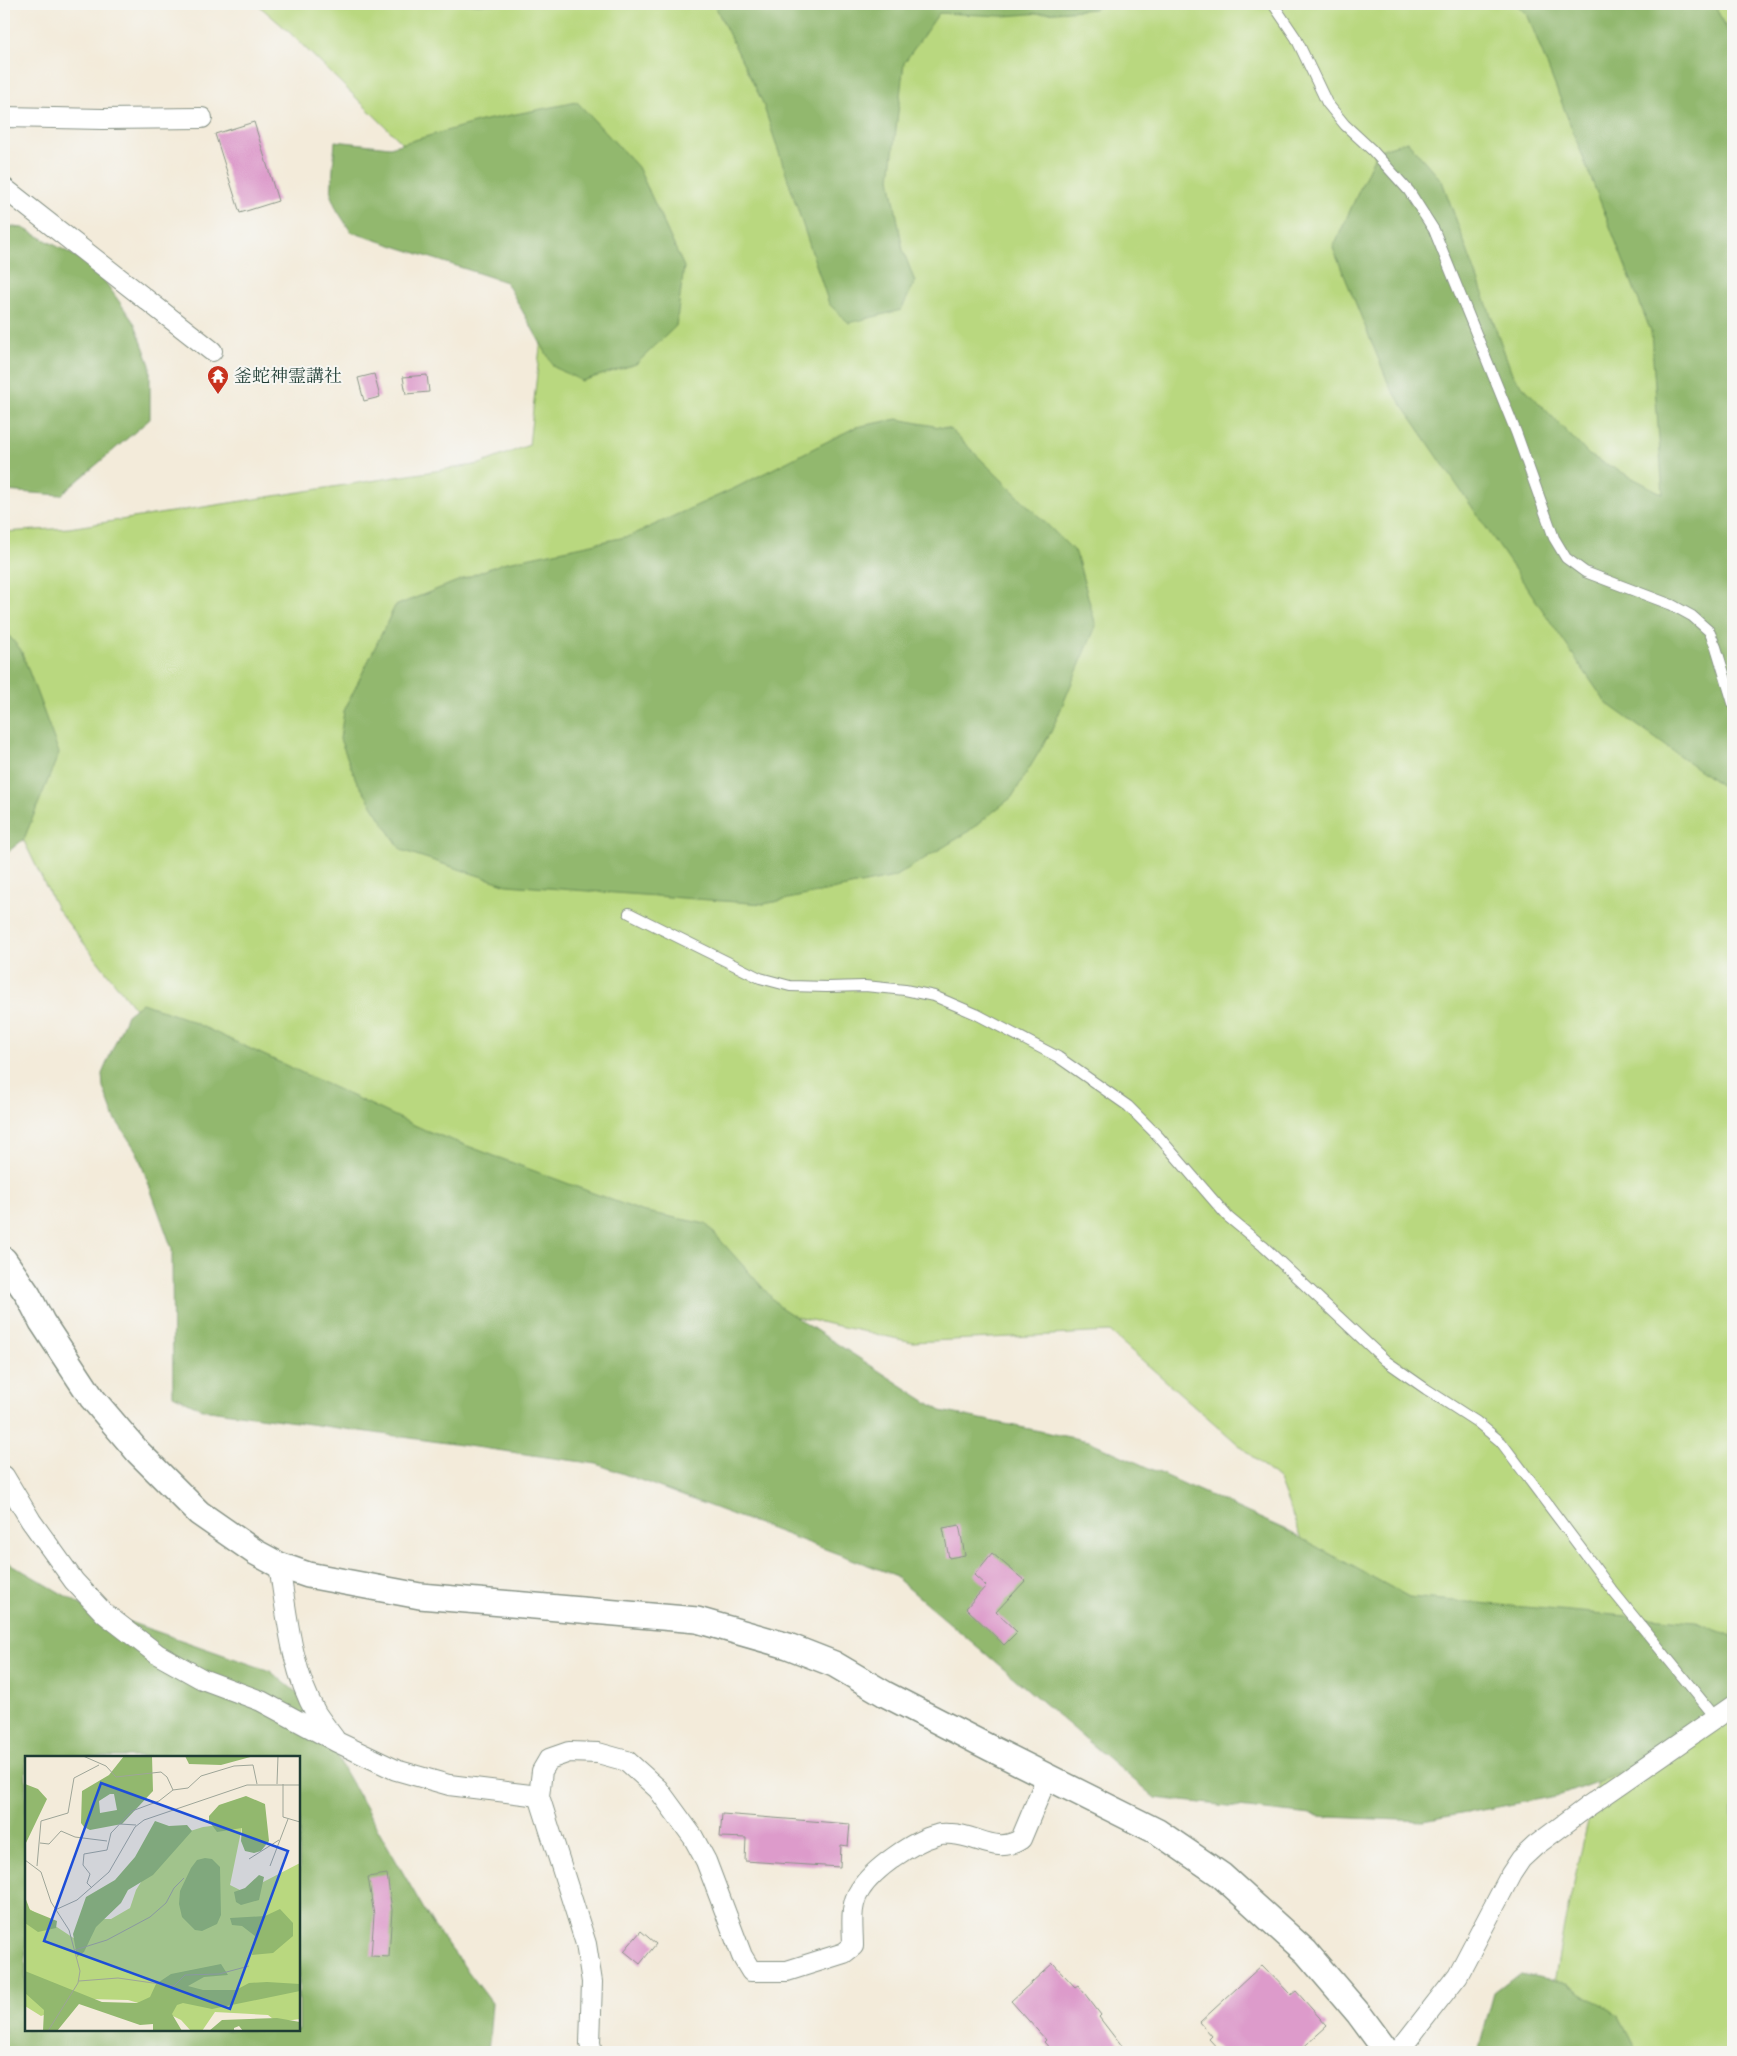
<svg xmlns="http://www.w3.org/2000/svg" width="1737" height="2056" viewBox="0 0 1737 2056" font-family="'IM FELL French Canon','Noto Serif JP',serif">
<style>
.green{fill:#b9d87f;stroke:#6c8a5a}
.forest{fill:#92b86e;stroke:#587a51;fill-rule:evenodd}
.building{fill:#dd9bcb}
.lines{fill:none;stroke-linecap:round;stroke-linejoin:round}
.service-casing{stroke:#899487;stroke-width:12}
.minor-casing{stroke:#899487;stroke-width:22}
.tertiary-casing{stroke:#899487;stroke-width:28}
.service{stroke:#fff;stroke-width:10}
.minor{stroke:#fff;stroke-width:20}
.tertiary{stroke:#fff;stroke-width:25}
.labels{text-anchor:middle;stroke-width:4;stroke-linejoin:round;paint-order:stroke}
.poi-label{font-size:18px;fill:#1f3d34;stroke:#f6f6f2;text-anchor:start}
.inset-road{fill:none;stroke:#9ea598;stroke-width:1}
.view{fill:#1d4ed8;fill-opacity:0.15;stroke:#1d4ed8;stroke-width:2.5}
.inset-edge{fill:none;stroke:#1f3d34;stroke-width:2.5}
</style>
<rect width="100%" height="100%" fill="#f6f6f2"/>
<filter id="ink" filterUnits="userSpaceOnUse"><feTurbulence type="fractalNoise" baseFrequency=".02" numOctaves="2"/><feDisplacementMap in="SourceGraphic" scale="10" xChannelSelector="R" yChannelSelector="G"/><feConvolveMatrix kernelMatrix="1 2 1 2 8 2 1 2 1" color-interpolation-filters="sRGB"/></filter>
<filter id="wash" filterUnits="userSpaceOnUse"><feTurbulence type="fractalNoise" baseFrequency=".0096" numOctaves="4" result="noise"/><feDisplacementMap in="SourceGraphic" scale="20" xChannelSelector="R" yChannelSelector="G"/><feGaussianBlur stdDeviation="1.12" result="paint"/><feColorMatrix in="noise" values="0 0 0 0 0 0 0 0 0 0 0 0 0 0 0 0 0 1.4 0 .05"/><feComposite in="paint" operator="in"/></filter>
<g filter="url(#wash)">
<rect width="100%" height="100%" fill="#f3ebda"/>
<path class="green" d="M257 4H1733V2052H1542L1563 1931 1603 1755 1397 1786 1279 1480 1110 1332 912 1342 687 1293 187 1075 57 909 4 800V532L69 528 480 464 529 445 547 285 286 29Z"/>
<g class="forest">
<path d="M714 4H1102L1095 9 1004 16 939 13 904 63 890 178 903 250 915 282 901 310 849 323 829 304 762 101Z"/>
<path d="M1516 4H1714L1733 42V794L1606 703 1390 387 1333 248 1377 151 1407 141 1442 181 1513 376 1589 455 1663 494 1651 332 1528 16Z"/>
<path d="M577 102 638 167 684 267 676 326 636 364 582 381 554 367 506 282 351 232 337 210 331 196 335 141 390 147 481 121Z"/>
<path d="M4 226 23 228 94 266 135 324 150 365V419L61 495 4 491Z"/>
<path d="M897 419 950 429 1076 553 1096 626 1051 732 1012 797 965 834 894 877 764 904 507 885 401 850 356 780 340 739 344 711 395 606 503 563 630 536 735 488 856 427Z"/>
<path d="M4 630 21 650 59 753 24 839 4 855Z"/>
<path d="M142 1003 184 1018 425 1130 641 1211 706 1224 780 1307 941 1411 1089 1441 1284 1529 1409 1597 1695 1622 1733 1636V1710L1637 1767 1561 1795 1424 1821 1329 1817 1155 1798 892 1574 597 1464 202 1409 173 1395 172 1249 137 1152 114 1117 103 1087 102 1074 127 1015Z"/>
<path d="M4 1560 83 1606 270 1671 321 1712 341 1765 433 1925 492 2003 488 2052H4ZM26 1757H299V2030H26Z"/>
<path d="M1520 1973 1567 1983 1619 2017 1637 2052H1478L1494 1993Z"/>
</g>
<g id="blocks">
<g class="building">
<path d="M254 122 278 201 240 213 215 134Z"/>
<path d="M374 374 380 397 364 401 358 378Z"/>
<path d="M427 375 429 392 406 394 403 377Z"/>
<path d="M959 1525 965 1555 949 1558 943 1528Z"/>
<path d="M992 1553 1025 1581 996 1612 1017 1632 1004 1645 966 1608 986 1586 974 1575Z"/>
<path d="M722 1814 850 1824 848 1846 841 1845 840 1867 745 1861 746 1838 720 1837Z"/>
<path d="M387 1874 392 1910 389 1957 371 1956 374 1915 368 1877Z"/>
<path d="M641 1931 656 1944 640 1964 624 1951Z"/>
<path d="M1053 1963 1075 1987 1078 1985 1101 2015 1099 2017 1126 2052H1053L1044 2042 1046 2040 1011 2001Z"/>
<path d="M1262 1965 1291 1995 1296 1991 1327 2026 1298 2052H1221L1209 2039 1212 2036 1200 2022Z"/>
</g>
</g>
</g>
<g filter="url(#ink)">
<use href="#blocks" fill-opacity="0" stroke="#899487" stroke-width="1"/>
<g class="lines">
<g class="service-casing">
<g id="service">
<path d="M1273 4 1296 38 1327 103 1345 125 1372 150 1409 191 1434 230 1516 432 1554 538 1566 558 1585 572 1672 605 1692 616 1709 631 1716 647 1733 703"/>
<path d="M629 913 760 978 790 986 827 987 865 986 905 990 934 996 976 1014 1058 1057 1128 1106 1158 1136 1228 1217 1263 1246 1386 1361 1426 1389 1477 1422 1501 1442 1612 1590 1716 1718"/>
</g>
</g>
<g class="minor-casing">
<g id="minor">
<path d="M4 117 103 119 202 118"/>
<path d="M4 188 212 351"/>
<path d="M4 1476 31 1521 74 1581 104 1613 157 1654 202 1679 261 1701 337 1742 396 1770 449 1785 539 1796"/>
<path d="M279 1565C287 1614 291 1670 316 1713 322 1722 328 1730 334 1738"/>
<path d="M592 2052 590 2043 592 1982 586 1944 539 1796 542 1771 549 1759 569 1752 598 1753 627 1761 658 1789 693 1837 706 1861 742 1956 751 1971H787L844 1953 853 1946C853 1927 849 1906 860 1890 873 1869 913 1841 937 1835 941 1833 947 1834 952 1834 977 1835 997 1855 1021 1839L1047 1777"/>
<path d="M1398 2052 1458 1975 1511 1874 1521 1859 1535 1846 1587 1807 1733 1706"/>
</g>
</g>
<g class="tertiary-casing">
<path id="tertiary" d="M4 1260 28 1295 42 1322 92 1398 138 1452 199 1513 255 1552 279 1565 308 1575 420 1596 697 1620 788 1646 834 1664 885 1694 990 1748 1158 1832 1221 1875 1306 1952 1359 2014 1387 2052"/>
</g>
<use href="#service" class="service"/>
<use href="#minor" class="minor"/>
<use href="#tertiary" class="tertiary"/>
</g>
</g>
<defs>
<g id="temple-pin" transform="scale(1.125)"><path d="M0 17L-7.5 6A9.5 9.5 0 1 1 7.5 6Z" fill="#c8321e" stroke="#f6f6f2"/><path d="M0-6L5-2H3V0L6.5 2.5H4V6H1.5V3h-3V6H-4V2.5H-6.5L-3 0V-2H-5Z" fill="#fff"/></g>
</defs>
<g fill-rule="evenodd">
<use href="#temple-pin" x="218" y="376"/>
</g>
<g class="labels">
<g class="poi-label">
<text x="234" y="382">釜蛇神霊講社</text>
</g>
</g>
<g transform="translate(25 1756)">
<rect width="275" height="275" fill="#f3ebda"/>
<path d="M218 66 205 129 219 136 275 107V263L252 266 243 259 190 256 177 275H166L156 264 134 253 103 244 63 243 16 260 0 250V150L50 183 54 163H86L105 152 111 134 123 115 159 77 178 71Z" fill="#b9d87f"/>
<path d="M99 0H127L128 35 97 68 65 74 59 71 56 67 57 35 84 19ZM85 38H89L92 54 75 57 74 45ZM160 0H229L196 9 164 8ZM0 28 13 33 22 43 0 89ZM221 40 240 48 244 85 236 95 229 97 220 95 216 85 217 72 192 76 184 65V60L194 49ZM130 65 144 70 162 69 167 75 128 119 103 134 96 147 71 171 59 196 52 201 48 178 61 141 90 124 110 101ZM180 102 187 103 195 111 196 159 192 168 177 175 170 174 157 161 154 148 155 135 166 112 172 104ZM234 119 239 121 234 144 216 149 211 146 209 136 220 132ZM0 141 5 154 32 165 31 172 13 176 0 167ZM255 153 268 167V180L248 197 227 199 230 180 217 170 207 169 205 162 240 160ZM196 208 203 219 179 221 163 230 178 234H211L224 227 242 226 275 228V235L187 253 158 247 152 249 147 258 157 275H128V268L115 269 54 248 32 275H18L19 254 0 237V215L77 246 112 247 125 241 131 228 146 218ZM252 262 275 266V275H218L214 270 209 272V275H184L197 264Z" fill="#92b86e" fill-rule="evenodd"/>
<path class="inset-road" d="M58 0 81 10 91 21 136 16 142 21 148 34M252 28 253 0M258 28V61L275 66M95 68 111 69M15 87 24 88 36 75 50 81 82 85M224 103 254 84M0 104 16 116 26 146 44 174 55 215 53 227 23 275M12 110 16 65 43 57 49 22 74 9M245 110 263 63M67 132 62 127 65 118 58 109 59 98 82 94 86 77 107 55 134 45 148 34 163 32 176 20 209 10 228 9 232 28M30 154 52 144 84 116 110 71 119 64 222 29H275M50 194 82 184 125 161 141 147 149 132 159 122M54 225 93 222 149 230 160 219 194 218 224 210"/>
<path class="view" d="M76 27 263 95 205 253 19 185Z"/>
<rect width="275" height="275" class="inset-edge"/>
</g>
<rect width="1737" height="2056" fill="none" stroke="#f6f6f2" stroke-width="20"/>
</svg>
